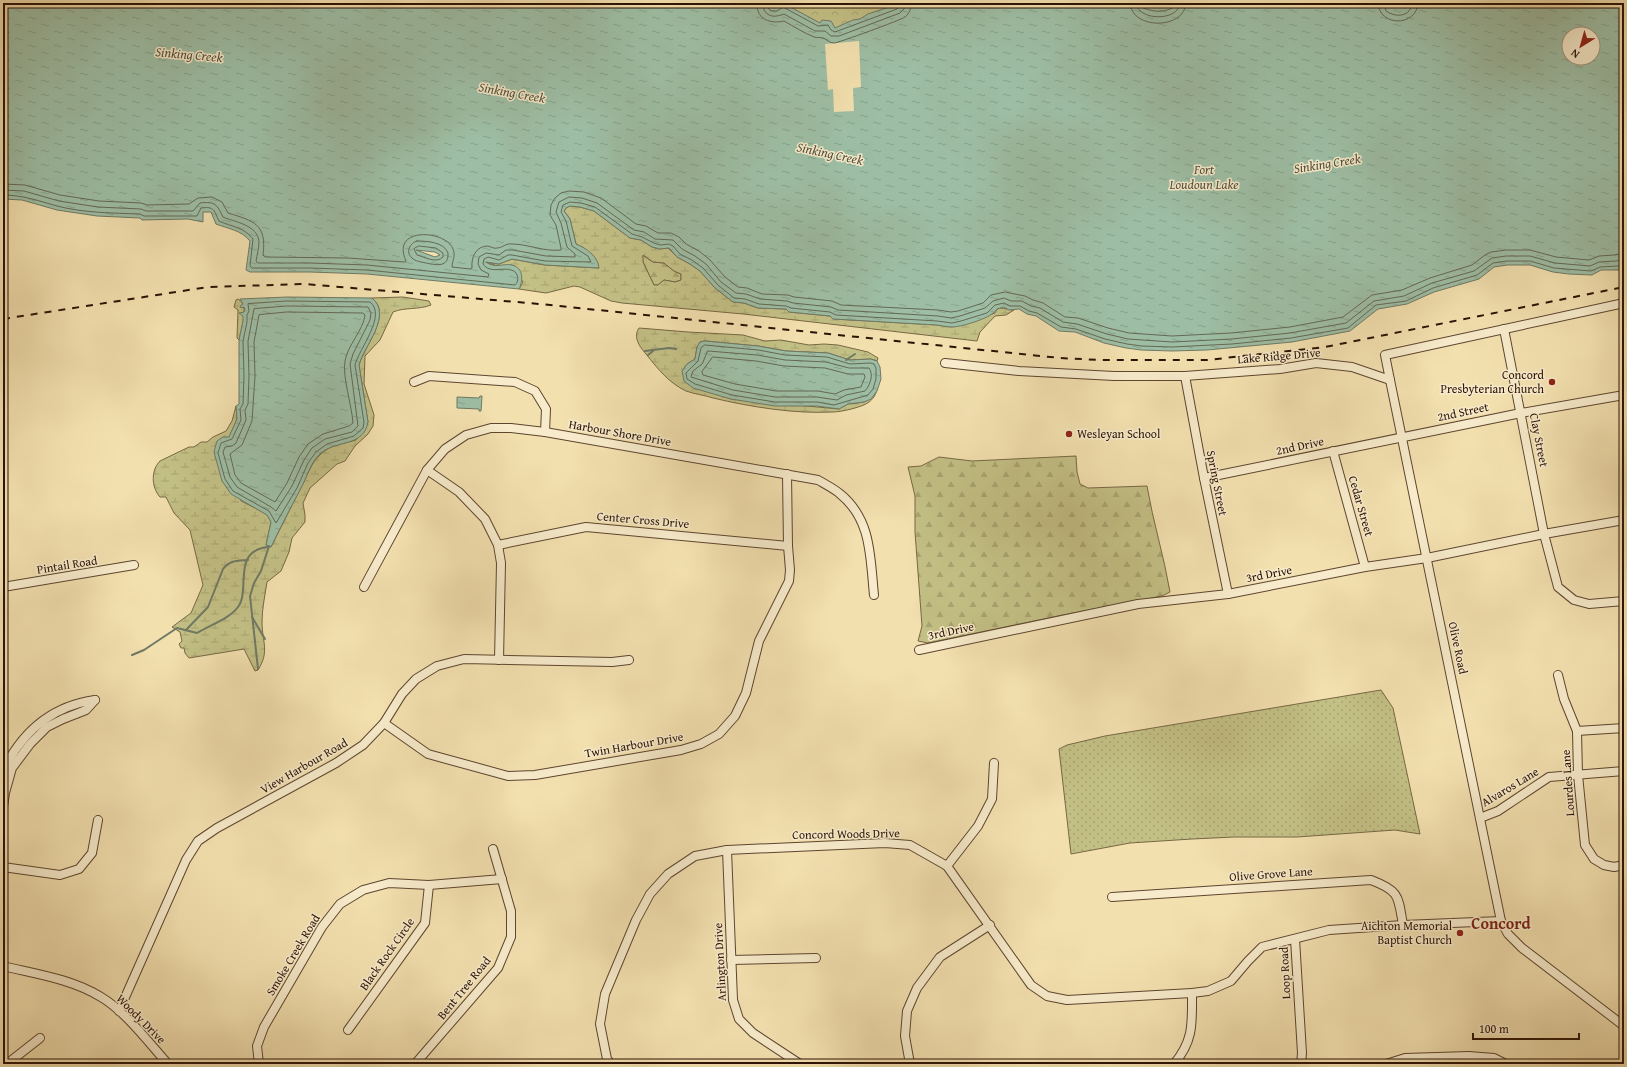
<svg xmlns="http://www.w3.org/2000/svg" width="1627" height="1067" viewBox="0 0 1627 1067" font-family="'Gentium Book Plus',serif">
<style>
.grass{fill:url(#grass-dots);stroke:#776844}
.forest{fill:url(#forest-firs);stroke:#776844}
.wetland{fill:url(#wetland-marsh);stroke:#776844;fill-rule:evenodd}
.park{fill:url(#park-crowns);stroke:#776844}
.water{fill:url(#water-ripples);stroke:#6f7965;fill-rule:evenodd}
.pier{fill:#f3e0af}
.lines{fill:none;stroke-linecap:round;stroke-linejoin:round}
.shore{stroke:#646854;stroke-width:1}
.stream{stroke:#6f7965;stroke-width:2}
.street-casing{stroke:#5d452f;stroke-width:10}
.street{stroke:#f7ebcb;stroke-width:8}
.rail{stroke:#2b1104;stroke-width:2;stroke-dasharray:7 7;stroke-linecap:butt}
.poi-dot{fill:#8f2418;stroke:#f7ebcb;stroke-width:1.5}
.labels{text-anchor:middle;stroke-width:3;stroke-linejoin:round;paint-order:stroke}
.street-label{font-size:12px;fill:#2b1104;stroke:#f7ebcb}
.poi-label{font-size:12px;fill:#2b1104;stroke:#f7ebcb;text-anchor:end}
.water-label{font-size:13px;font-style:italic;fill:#534e3c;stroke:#f7ebcb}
.district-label{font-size:16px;font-weight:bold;fill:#7a1f14;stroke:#f7ebcb}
</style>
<defs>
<pattern id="grass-dots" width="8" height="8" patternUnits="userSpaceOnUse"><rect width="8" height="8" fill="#c3c085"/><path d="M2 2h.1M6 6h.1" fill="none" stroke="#a8a471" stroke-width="1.8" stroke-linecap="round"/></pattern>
<pattern id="forest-firs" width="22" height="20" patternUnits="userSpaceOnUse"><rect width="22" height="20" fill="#c3c085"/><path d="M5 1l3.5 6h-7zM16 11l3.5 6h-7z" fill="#a8a471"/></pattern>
<pattern id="wetland-marsh" width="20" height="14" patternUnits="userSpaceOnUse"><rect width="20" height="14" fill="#c3c085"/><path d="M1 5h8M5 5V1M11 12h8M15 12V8" fill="none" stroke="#a8a471"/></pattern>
<pattern id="park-crowns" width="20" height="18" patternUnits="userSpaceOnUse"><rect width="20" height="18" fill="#c3c085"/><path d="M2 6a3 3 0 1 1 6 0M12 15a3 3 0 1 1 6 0" fill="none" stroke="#a8a471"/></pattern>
<pattern id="water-ripples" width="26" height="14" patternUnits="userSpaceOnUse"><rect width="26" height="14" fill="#9dbea5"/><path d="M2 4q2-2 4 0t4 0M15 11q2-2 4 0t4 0" fill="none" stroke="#87a28c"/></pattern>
</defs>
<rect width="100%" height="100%" fill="#f3e0af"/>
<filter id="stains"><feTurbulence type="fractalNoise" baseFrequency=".005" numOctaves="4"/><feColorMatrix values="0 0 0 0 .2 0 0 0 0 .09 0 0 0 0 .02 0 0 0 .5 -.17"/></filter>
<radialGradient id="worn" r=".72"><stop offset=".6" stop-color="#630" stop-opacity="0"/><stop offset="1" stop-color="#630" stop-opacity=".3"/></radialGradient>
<path class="grass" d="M1381 690 1393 708 1420 834 1395 830 1297 837H1234L1192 839 1130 843 1071 854 1059 749 1067 745 1105 736Z"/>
<g class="forest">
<path d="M642 255 653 262 664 263 674 271 681 274V280L675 282 664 280 658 285H654L643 262Z"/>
<path d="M1076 456 1077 472 1080 484 1088 488 1147 486C1153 522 1164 556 1170 592L1162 596 1063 615 928 643 918 641 922 626 915 532V496L908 467 921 466 939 457 972 461Z"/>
</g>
<g class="wetland">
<path d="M570 206 580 207 594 211 630 238 641 240 652 247 660 249 668 248 677 257 690 264 700 271 715 288 733 302 744 303 758 308 786 309 789 312 830 316 834 319 937 325 952 327 995 313 997 309C1004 307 1007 310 1014 310L1006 315 995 316 980 332 977 341 743 314 622 303 611 301 580 287 574 286 546 293 519 289 523 282 512 265 500 267 486 262 499 264 512 259 545 265 599 268 584 248 576 244 570 219 564 211 566 208ZM643 255 653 262 664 263 674 271 681 274V280L675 282 664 280 658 285H654L643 262Z"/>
<path d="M403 297 429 301 431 305C418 310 405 307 393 312L380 340 365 356 364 384 374 415 373 426 368 434 355 446 345 461 337 464 310 488 303 503 305 515V522L292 538 289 552 281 571 267 582C265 595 262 609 262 622 262 642 270 651 258 670L255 671 244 649 189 658 185 653 184 648H181L179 644 182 641 180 632 172 627 191 613 203 585 190 530 174 513 166 497H160C151 487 151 470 160 461L189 447H194L201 442H207L213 437 226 431 232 421 236 406 237 419 229 438 223 437 241 501 267 514 271 522 266 545 271 547 312 465C325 445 335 446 356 440L368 422 359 365C364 346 393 315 372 298Z"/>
<path d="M238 299C250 305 241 329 239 340L237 338 238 310 234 307 236 300Z"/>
<path d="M639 328 688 332 743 335 765 341 781 340 809 345 824 344 838 345 868 352 878 358 877 361 871 359 850 360 828 353 786 351 758 346 705 341 700 342 697 347 695 359 687 364 723 396 731 399 839 409 848 404 864 402 871 398 877 390C875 396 873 399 869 402 863 407 841 412 833 412 794 414 751 407 713 398 704 395 694 394 686 391 669 383 658 369 646 354 639 346 633 337 639 328Z"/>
</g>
<g class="park">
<path d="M754 3H912L831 32Z"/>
<path d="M1138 3H1175C1161 9 1152 7 1138 3Z"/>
</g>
<g class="water">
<path d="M3 3H772V7L775 8 780 3H783L820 23 822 20 831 21 835 28 853 20 860 19 868 14 901 3H1138C1152 7 1161 9 1175 3H1390L1397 7 1406 3H1624V266L1620 270H1601L1592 275 1569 274 1553 272 1530 265H1507L1494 267 1479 279 1434 292 1407 304 1378 309 1350 331 1292 342 1207 350 1172 351 1141 350 1126 348 1104 343 1075 332 1059 331 1036 316 1027 314 1019 309 1009 310 1004 307 997 309C992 318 964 326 953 327 948 327 942 326 937 325L833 319 830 316 789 312 786 309 758 308 744 303 733 302 715 288 700 271 690 264 677 257 669 248 660 249 652 247 641 240 630 238 594 211 580 207 570 206 566 208 564 211 570 219 576 244C586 248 598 256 599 268L545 265 512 259 499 264 486 262C495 269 503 263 512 265 524 268 523 281 519 289L367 274 310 272H250L246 270 250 241C241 230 229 229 216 224L211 212H203V222L188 219 142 220 140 218 97 216 57 210 22 200 3 199ZM1569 34H1593V58H1569ZM416 250 435 252 440 255 435 257Z"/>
<path d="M287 297 372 298C393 315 364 346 359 365L368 422C364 447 336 440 321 453 310 462 307 478 300 490 290 509 280 528 271 547L266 545 271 522 267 515 231 494 222 481 214 452 217 441 223 437H229L237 419 236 406 239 404V340L243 321V316L239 313 244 312 245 310 244 307 241 308 240 306 243 304 240 299Z"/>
<path d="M705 341 758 346 786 351 828 353 850 360 871 359 877 361 880 367 881 379 877 391 871 399 864 402 848 404 839 409 817 406H775L731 399 693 388 684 381 682 371 687 364 695 359 697 347 700 342Z"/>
<path d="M480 396H482L481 411H479V409L457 408V397L479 398Z"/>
</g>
<path class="pier" d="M859 41 861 87 853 88 854 111 834 112 833 89 828 90 825 44Z"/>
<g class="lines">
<g class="shore">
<path d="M757 3C756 20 771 24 784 21 793 26 804 33 814 37 817 38 820 37 823 38 827 39 829 43 834 43 838 43 901 20 905 17 910 13 911 8 911 3"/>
<path d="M763 3 764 10C769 18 776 17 784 14L815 31H825L831 36H839L900 13 904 9 905 3"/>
<path d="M769 3 768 8 771 11H777L783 7 818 26 828 25 831 30 835 32 897 9 900 6V3"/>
<path d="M1130 3C1131 30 1185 30 1186 3"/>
<path d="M1136 3C1137 21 1179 22 1180 3"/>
<path d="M1141 3 1143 8C1154 12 1164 13 1174 7L1175 3"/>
<path d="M1378 3C1379 27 1417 27 1418 3"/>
<path d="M1384 3 1386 11C1396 18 1411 17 1412 3"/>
<path d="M3 184 25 185 60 195 99 201 141 203 147 205 189 204 198 198 212 197 222 202 228 213C254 221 267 224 263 255L265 257 348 258 404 262 406 261C390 226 446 230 453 249 456 256 452 261 452 267L470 269 472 268C471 257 476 246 488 246 491 247 495 249 497 248 502 248 506 243 512 244 528 244 544 252 561 250V248L556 225 550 215 551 205 555 198 561 193 569 191 584 192 601 198 636 224 646 226 658 233H671L679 237 686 244 699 251 710 260 725 277 738 287 747 288 762 294 788 295 794 297 832 301 841 305 938 310 951 312 958 311 983 303 991 295 1005 292 1025 296 1033 300 1043 303 1065 317 1078 318 1108 328 1129 333 1172 336 1231 333 1290 327 1343 317 1372 295 1402 290 1430 278 1472 265 1485 255 1491 252 1506 250H1530L1556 257 1589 260 1599 256 1614 255 1624 253"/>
<path d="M3 190 24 191 59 201 98 207 141 209 146 211H193L200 203C216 201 217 205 223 217 235 222 258 225 259 242 259 248 257 255 256 261L258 263H310L367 265 488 277 489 274 481 270 478 264 479 257 486 253 499 255 506 250H513L546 256 575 257V254L567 247 561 223 556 212 559 202 569 197 582 198 597 203 634 230 644 232 655 239 673 240 682 249 695 256 706 264 721 282 736 293 746 294 760 299 787 301 793 303 831 307 838 310 938 316 951 318 960 316 985 308 993 301 1004 298 1011 301H1022L1031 306 1040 308 1063 322 1077 324 1107 334 1128 339 1172 342 1232 339 1290 333 1346 323 1374 301 1404 296 1432 283 1474 271 1492 258 1506 256H1530L1555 263 1590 266 1599 262 1616 261 1624 259"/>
<path d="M3 195C23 195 39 201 57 206 84 213 113 213 140 214L144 216H197L201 208C215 206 214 211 219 221 232 227 244 227 253 239L250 266 252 268H310L367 270 515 285C520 281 518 271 511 270 502 267 490 274 483 264L484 259 488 257 499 260 508 255H512L545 261 591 262 588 256 572 246 566 221 561 212 563 205 570 202 581 203 595 207 632 234 642 237 654 243 660 245 669 244 673 246 680 254 692 260 703 268 718 285 734 298 745 299 759 304 786 306 791 308 830 312 836 315 937 321 952 323 961 321 987 313 995 305 1004 303 1010 306H1020L1029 311 1037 313 1061 327 1076 329 1105 339 1127 344 1142 346 1172 347 1232 344 1291 338 1348 328 1376 305 1406 301 1433 288 1477 275 1493 263 1507 261H1530L1554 268 1591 271 1600 267 1618 266 1624 264"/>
<path d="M417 241C427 241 444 242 448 253 449 270 432 264 421 262 418 261 415 261 412 258 405 252 410 243 417 241Z"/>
<path d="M419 246 436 248 443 253V257C436 264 425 257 417 255L414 249Z"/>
<path d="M287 301 370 302C387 315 359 349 355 365L364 422 363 428 354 436 327 444 316 452 308 463 297 488 276 523 269 511 233 491 225 479 218 453 221 443 232 439 241 420 240 409 243 404 244 376 243 341 247 322V315L249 311 248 304Z"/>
<path d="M287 306 368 307 371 313 370 320 353 354 350 364 358 426 352 432 325 439 312 448 304 460 292 486 276 511 271 507 237 487 230 477 223 452 225 447 232 446 236 443 246 420 245 410 248 404 249 376 248 341 254 309Z"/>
<path d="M287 312 363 313 365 315C363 331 348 344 345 361 342 376 352 406 353 423L349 426 323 434 308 444 299 457 287 483 275 502 241 483 235 475 230 454 242 445 252 421 255 376 254 342 259 315Z"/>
<path d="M705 345 758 350 785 355 827 357 850 364 870 363 874 364 876 368V379L873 389 868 395 834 405 817 402H775L732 395 695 384 687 379 686 373 698 361 701 348Z"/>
<path d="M708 351 757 355 785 360 826 362 849 368H869C874 375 870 385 865 391L846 395 837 400 817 397H775L733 390 691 377 693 371 702 364Z"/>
<path d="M713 357 756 361 784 366 825 368 848 374H864L865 377 861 387 844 390 835 394 818 391H776L735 384 703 375 702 372Z"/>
</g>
<g class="stream">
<path d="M645 351 669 348 676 349"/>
<path d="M648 355 653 351"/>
<path d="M846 360 855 354"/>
<path d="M252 617 265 639"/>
<path d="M186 630 208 607 223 569C230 560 237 561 248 560"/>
<path d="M132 655 144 650 177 628 197 633C210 625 229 619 238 607 251 590 231 551 268 547"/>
<path d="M258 669 250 596 254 583 261 571 269 546"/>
</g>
<g class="street-casing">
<g id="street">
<path d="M1504 329 1544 534 1558 587 1574 600 1589 604 1624 601"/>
<path d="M945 363 1019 371 1114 376H1185L1280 369 1316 363 1352 367 1390 380 1385 355 1624 303"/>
<path d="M1185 376 1204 478 1228 594"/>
<path d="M1390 380 1501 921"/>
<path d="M414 382 429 376 515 382 535 391 546 409 545 432"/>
<path d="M1333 451 1365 567"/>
<path d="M427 470 459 492 485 519 498 545 501 563 499 660"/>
<path d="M1204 478 1521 413 1624 395"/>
<path d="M498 545 586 527 788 546"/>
<path d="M3 587 134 565"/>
<path d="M364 587 427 470 445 449 466 435 491 428H511L545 432 818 480C825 484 833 488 839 493 872 519 870 557 874 595"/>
<path d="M919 650 1138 604 1228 594 1365 567 1427 558 1544 534 1624 520"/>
<path d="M1558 675 1564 699 1577 731 1578 775 1585 845 1594 859 1604 865 1614 867 1624 865"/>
<path d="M384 723 428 754 508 776 535 775 681 750 701 744 719 734 735 716 746 693 759 641 789 581 790 570 788 546 787 474"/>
<path d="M1577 731 1624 728"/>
<path d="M3 771C22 732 52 706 95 700"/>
<path d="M3 807 5 793 12 768 30 744 47 727 63 719 86 710 95 700"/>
<path d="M1480 818 1498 811 1549 777 1624 771"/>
<path d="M727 850 733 1000 739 1019 753 1033 800 1064"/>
<path d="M947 866 978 826 992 799 994 763"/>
<path d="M3 867 60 875 79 869 92 853 98 820"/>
<path d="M1112 897 1371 880C1400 891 1398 896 1403 925"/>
<path d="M1295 939 1302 1053 1301 1064"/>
<path d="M731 960 816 958"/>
<path d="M3 966C36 974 72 979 101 997 125 1011 149 1043 168 1064"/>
<path d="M119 1011 186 860 198 841 217 828 336 763 363 745 384 723 402 694 416 679 437 666 464 659 612 662 629 660"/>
<path d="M348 1030 425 923 429 885"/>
<path d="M7 1064 40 1038"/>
<path d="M259 1064 257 1046 264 1027 322 927 340 904 363 890 389 883 429 885 502 879"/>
<path d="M415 1064 498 968 511 937V911L493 849"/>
<path d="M611 1064 607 1059 600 1024 605 994 636 920 650 894 668 874 695 856 727 850 885 843 910 845 947 866 1031 985 1047 996 1067 1000 1192 993 1208 991 1231 981 1248 961 1262 947 1329 930 1403 925 1501 921 1508 934 1522 948 1624 1026"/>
<path d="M910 1064 905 1036 907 1011 917 988 940 957 990 925"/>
<path d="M1174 1064C1194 1040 1192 1023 1192 993"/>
<path d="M1386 1064 1405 1058 1469 1056 1494 1058 1506 1064"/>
</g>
</g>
<use href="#street" class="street"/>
<path class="rail" d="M3 319 208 287 305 284 540 304 1060 358 1101 360H1207L1325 347 1624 287"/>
</g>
<g class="poi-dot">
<circle cx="1552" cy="382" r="4"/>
<circle cx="1069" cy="434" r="4"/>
<circle cx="1460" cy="933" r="4"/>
</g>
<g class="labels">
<g class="street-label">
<text transform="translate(1279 356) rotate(-5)" y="4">Lake Ridge Drive</text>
<text transform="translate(1463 412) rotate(-12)" y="4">2nd Street</text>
<text transform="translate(620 433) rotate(10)" y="4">Harbour Shore Drive</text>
<text transform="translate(1539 440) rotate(79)" y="4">Clay Street</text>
<text transform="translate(1300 446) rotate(-12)" y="4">2nd Drive</text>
<text transform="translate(1217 483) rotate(79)" y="4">Spring Street</text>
<text transform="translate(1361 506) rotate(74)" y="4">Cedar Street</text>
<text transform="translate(643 520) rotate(5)" y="4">Center Cross Drive</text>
<text transform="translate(67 565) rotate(-9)" y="4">Pintail Road</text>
<text transform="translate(1269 574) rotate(-11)" y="4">3rd Drive</text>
<text transform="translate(951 631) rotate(-12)" y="4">3rd Drive</text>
<text transform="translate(1458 648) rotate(78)" y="4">Olive Road</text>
<text transform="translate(634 745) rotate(-10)" y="4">Twin Harbour Drive</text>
<text transform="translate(304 766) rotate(-30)" y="4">View Harbour Road</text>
<text transform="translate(1568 783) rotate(-94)" y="4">Lourdes Lane</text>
<text transform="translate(1510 787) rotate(-31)" y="4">Alvaros Lane</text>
<text transform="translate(846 834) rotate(-1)" y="4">Concord Woods Drive</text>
<text transform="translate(1271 874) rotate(-4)" y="4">Olive Grove Lane</text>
<text transform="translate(387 954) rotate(-55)" y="4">Black Rock Circle</text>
<text transform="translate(293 955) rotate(-59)" y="4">Smoke Creek Road</text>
<text transform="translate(720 962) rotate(-93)" y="4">Arlington Drive</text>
<text transform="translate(1285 973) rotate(-93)" y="4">Loop Road</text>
<text transform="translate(464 988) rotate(-51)" y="4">Bent Tree Road</text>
<text transform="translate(141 1019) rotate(45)" y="4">Woody Drive</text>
</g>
<g class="poi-label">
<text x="1544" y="379">Concord<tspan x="1544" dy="14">Presbyterian Church</tspan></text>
<text x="1077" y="438" text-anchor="start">Wesleyan School</text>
<text x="1452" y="930">Aichton Memorial<tspan x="1452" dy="14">Baptist Church</tspan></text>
</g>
<g class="water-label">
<text transform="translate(189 54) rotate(5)" y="5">Sinking Creek</text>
<text transform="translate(512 92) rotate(10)" y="5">Sinking Creek</text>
<text transform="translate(830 153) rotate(12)" y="5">Sinking Creek</text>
<text transform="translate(1327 163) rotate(-9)" y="5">Sinking Creek</text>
<text x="1204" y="174">Fort<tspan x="1204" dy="15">Loudoun Lake</tspan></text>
</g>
<g class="district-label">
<text x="1501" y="929">Concord</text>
</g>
</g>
<rect width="1627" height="1067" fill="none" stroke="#f3e0af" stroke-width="16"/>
<rect x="4" y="4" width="1619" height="1059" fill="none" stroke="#2b1104" stroke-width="2"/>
<rect x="8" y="8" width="1611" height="1051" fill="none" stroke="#2b1104"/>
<g transform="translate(1581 46) rotate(217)"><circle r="19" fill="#f7ebcb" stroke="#a5947b"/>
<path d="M0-3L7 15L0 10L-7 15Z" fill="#8f2418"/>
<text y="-6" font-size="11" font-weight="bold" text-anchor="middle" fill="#2b1104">N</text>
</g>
<path d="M1473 1033v6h106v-6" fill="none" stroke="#2b1104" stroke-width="2"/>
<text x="1479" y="1033" font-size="12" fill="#2b1104" stroke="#f7ebcb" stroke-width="3" paint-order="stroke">100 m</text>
<rect width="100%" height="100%" filter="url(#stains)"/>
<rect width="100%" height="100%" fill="url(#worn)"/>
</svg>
